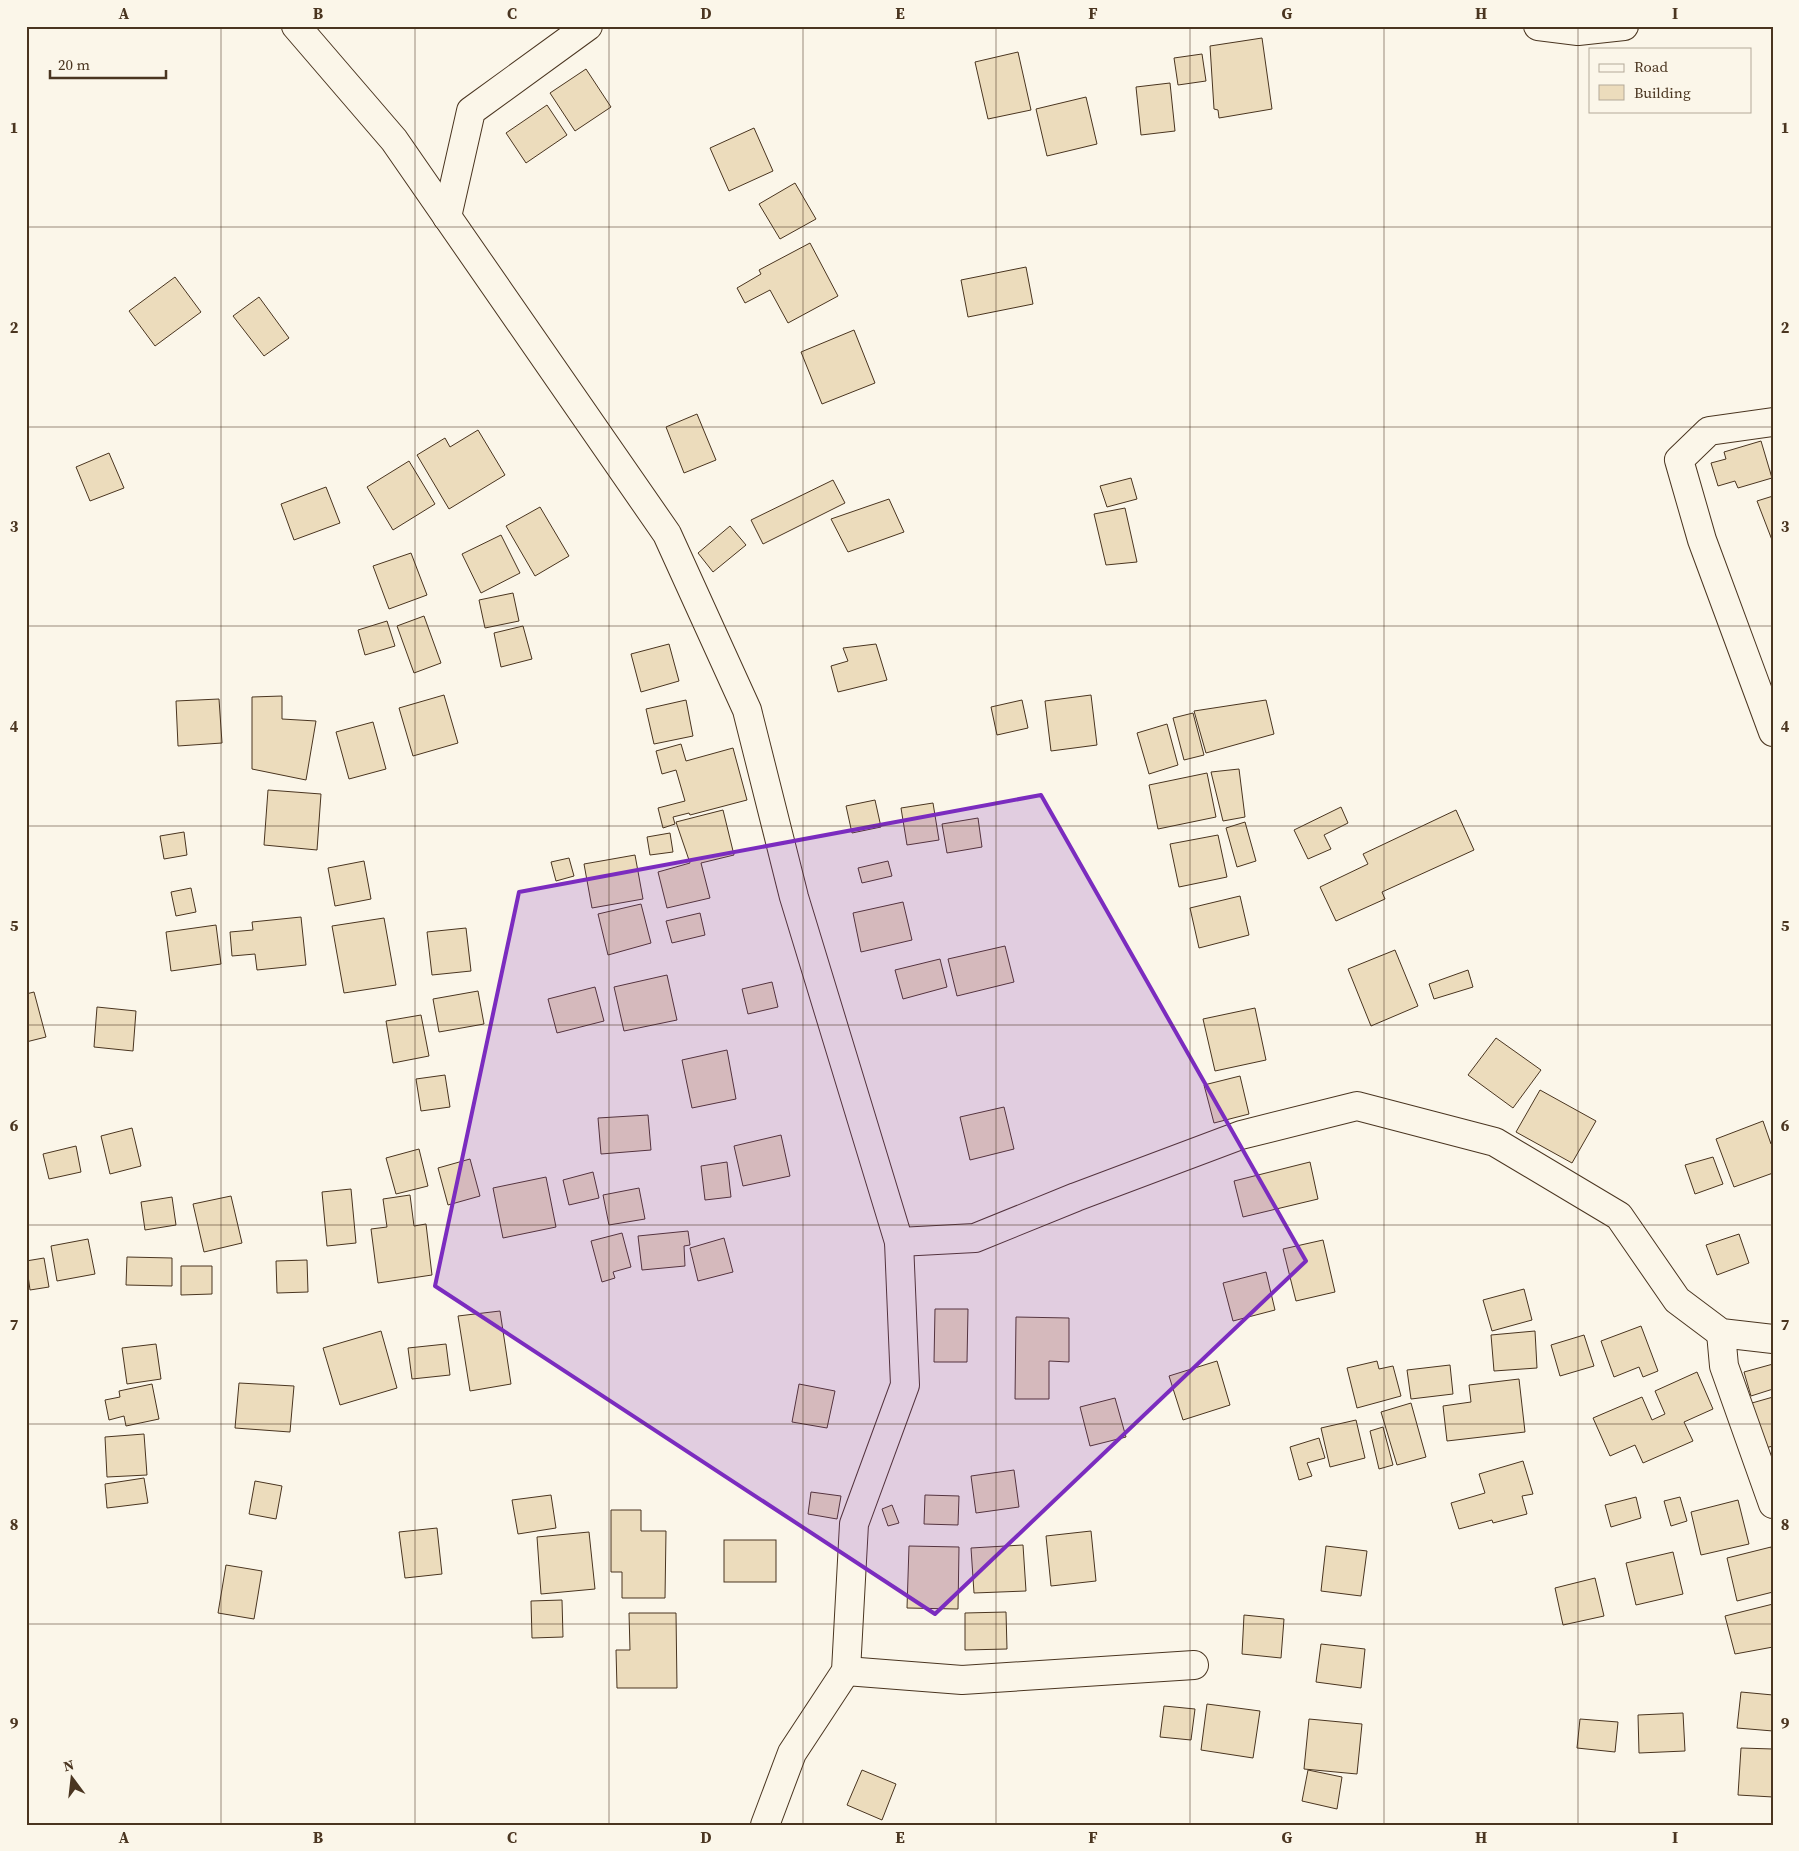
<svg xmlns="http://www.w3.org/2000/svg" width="1799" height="1851" viewBox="0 0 1799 1851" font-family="'Source Serif 4',serif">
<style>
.building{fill:#ecdcbc;stroke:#4a3520}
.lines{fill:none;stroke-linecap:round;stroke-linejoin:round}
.minor-casing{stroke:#4a3520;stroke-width:30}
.minor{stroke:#fbf6e9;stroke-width:28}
.marked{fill:#7b2cbf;fill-opacity:0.2;stroke:#7b2cbf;stroke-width:4;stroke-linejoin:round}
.grid{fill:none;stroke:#4a3520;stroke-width:1;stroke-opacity:0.55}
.neatline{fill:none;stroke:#4a3520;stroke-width:2}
.grid-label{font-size:16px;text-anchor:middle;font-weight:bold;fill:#4a3520}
</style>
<rect width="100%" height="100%" fill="#fbf6e9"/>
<g class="building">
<path d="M1262 38 1272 109 1219 118 1218 110 1214 109 1210 46Z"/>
<path d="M1018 52 1031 110 988 119 975 62Z"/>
<path d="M1202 54 1206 81 1178 85 1174 58Z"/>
<path d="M586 69 611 107 575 131 550 93Z"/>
<path d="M1170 83 1175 131 1141 135 1136 87Z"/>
<path d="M1086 97 1097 144 1047 156 1036 109Z"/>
<path d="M547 105 567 135 526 163 506 133Z"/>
<path d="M754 128 773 171 729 191 710 148Z"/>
<path d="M795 183 816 219 780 239 759 204Z"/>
<path d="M810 243 838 296 788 323 770 290 745 303 737 288 761 274 759 270Z"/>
<path d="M1026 267 1033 304 968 317 961 280Z"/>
<path d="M175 277 201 312 155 346 129 311Z"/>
<path d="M259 297 289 338 264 356 233 316Z"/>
<path d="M854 330 875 383 822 404 801 352Z"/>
<path d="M697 414 716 460 684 473 666 427Z"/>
<path d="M478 430 505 475 449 509 417 455 445 438 450 447Z"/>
<path d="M1761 441 1772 478 1738 488 1735 481 1718 486 1711 463 1726 459 1724 452Z"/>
<path d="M109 453 124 488 90 501 76 467Z"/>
<path d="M409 461 435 504 393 530 367 487Z"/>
<path d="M1131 478 1137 499 1107 507 1100 486Z"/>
<path d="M833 480 845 503 763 544 751 520Z"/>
<path d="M326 487 340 523 294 540 281 504Z"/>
<path d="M1773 496V540H1772L1757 501Z"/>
<path d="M889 499 904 532 848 552 831 519Z"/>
<path d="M540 507 569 556 535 576 506 526Z"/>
<path d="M1125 508 1137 562 1106 565 1094 514Z"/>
<path d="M730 526 746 545 713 572 698 553Z"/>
<path d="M501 535 520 573 481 593 462 554Z"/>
<path d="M411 553 427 595 389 609 373 566Z"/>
<path d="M513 593 519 621 485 628 479 600Z"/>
<path d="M424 616 441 663 414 673 397 626Z"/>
<path d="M387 621 395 646 365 655 358 630Z"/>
<path d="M523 626 532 659 501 667 494 633Z"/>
<path d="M669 644 679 681 641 692 631 654Z"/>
<path d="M876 644 887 680 838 692 831 666 848 661 843 648Z"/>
<path d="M444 695 458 743 413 756 399 708Z"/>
<path d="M1091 695 1097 745 1051 751 1045 701Z"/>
<path d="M282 696V719L316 721 306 780 252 769V697Z"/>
<path d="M219 699 222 743 178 746 176 701Z"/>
<path d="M686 700 693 736 654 744 646 709Z"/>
<path d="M1022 700 1028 728 997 735 991 707Z"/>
<path d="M1266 700 1274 734 1206 753 1194 711Z"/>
<path d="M1193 713 1204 755 1184 760 1173 718Z"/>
<path d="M373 722 386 769 349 779 336 732Z"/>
<path d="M1167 724 1178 765 1149 774 1137 733Z"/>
<path d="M681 744 686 761 733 748 747 800 690 815 689 813 673 817 675 824 663 828 658 808 685 801 676 770 662 774 656 751Z"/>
<path d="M1239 769 1245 817 1223 821 1211 772Z"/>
<path d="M1207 773 1216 817 1158 829 1149 785Z"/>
<path d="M268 790 321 794 317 850 264 845Z"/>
<path d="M875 800 881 827 852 833 846 806Z"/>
<path d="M933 803 939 840 907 845 901 808Z"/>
<path d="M1341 807 1348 823 1324 835 1331 849 1308 859 1294 830Z"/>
<path d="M723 810 734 855 701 863 710 898 667 908 658 872 690 863 676 822Z"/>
<path d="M1456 810 1474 850 1382 892 1385 899 1336 921 1320 887 1368 864 1363 854Z"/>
<path d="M978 818 982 847 947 853 942 824Z"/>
<path d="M1245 822 1256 861 1237 867 1226 828Z"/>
<path d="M184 832 187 855 164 859 160 836Z"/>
<path d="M670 833 673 852 650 855 647 837Z"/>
<path d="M1218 835 1227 877 1179 887 1170 844Z"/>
<path d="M635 855 643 899 592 908 584 864Z"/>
<path d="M569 858 574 876 556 881 551 862Z"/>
<path d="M364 861 371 899 335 906 328 868Z"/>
<path d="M888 861 892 876 862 883 858 868Z"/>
<path d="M191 888 196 912 176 916 171 892Z"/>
<path d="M1240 896 1249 935 1199 948 1190 908Z"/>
<path d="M903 902 912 940 861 952 853 913Z"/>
<path d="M641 904 651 943 608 955 598 914Z"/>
<path d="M700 913 705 935 672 943 666 921Z"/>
<path d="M301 917 306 965 257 970 255 954 232 956 230 932 253 930 252 922Z"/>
<path d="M384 918 396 985 344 993 332 926Z"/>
<path d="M216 925 221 964 171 971 166 932Z"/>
<path d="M466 928 471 971 432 975 427 932Z"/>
<path d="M1005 946 1014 982 957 996 948 959Z"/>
<path d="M1395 950 1418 1006 1371 1026 1348 969Z"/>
<path d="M940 959 947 987 903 999 895 970Z"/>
<path d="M1468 970 1473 987 1434 999 1429 984Z"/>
<path d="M667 975 677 1020 624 1031 614 987Z"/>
<path d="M772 982 778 1007 748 1014 742 989Z"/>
<path d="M595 987 604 1021 557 1033 548 999Z"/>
<path d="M478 991 484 1024 439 1032 433 999Z"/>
<path d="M34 992 46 1037 26 1042V994Z"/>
<path d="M97 1007 136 1011 133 1051 94 1047Z"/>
<path d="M1255 1008 1266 1060 1215 1071 1203 1019Z"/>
<path d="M421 1015 429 1056 393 1063 386 1021Z"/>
<path d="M1496 1038 1541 1070 1513 1108 1468 1075Z"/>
<path d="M727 1050 736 1099 692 1108 682 1060Z"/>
<path d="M445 1075 450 1107 421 1111 416 1079Z"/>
<path d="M1240 1076 1249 1114 1214 1123 1204 1085Z"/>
<path d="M1540 1090 1596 1121 1572 1163 1516 1132Z"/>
<path d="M1004 1107 1014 1149 970 1160 960 1117Z"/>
<path d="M648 1115 651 1150 601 1154 598 1118Z"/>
<path d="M1763 1121 1771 1144H1773V1173L1734 1187 1716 1139Z"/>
<path d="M132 1128 141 1166 110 1174 101 1136Z"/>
<path d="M781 1135 790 1176 743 1186 734 1146Z"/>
<path d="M76 1146 81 1172 49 1179 43 1154Z"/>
<path d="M419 1149 428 1186 396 1194 386 1158Z"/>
<path d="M1713 1157 1723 1184 1695 1194 1685 1165Z"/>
<path d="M470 1159 480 1196 448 1205 438 1168Z"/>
<path d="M727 1162 731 1197 705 1200 701 1166Z"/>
<path d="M1310 1162 1318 1199 1243 1217 1234 1181Z"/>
<path d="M593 1172 599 1198 569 1205 563 1180Z"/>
<path d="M546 1177 556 1227 503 1238 493 1188Z"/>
<path d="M639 1188 645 1219 609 1225 603 1195Z"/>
<path d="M351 1189 356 1243 327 1246 322 1192Z"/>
<path d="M410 1195 414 1226 426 1224 432 1275 378 1283 371 1229 387 1227 383 1199Z"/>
<path d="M231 1196 242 1243 204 1252 193 1204Z"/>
<path d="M172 1197 176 1225 145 1230 141 1202Z"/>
<path d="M688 1231 690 1245 684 1246 685 1266 642 1270 638 1236Z"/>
<path d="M622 1233 631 1267 613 1272 615 1278 602 1282 591 1241Z"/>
<path d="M1739 1234 1749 1263 1717 1275 1706 1245Z"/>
<path d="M724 1238 733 1272 698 1281 690 1248Z"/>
<path d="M88 1239 95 1274 57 1281 51 1246Z"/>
<path d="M1323 1240 1335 1292 1296 1301 1283 1249Z"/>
<path d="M127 1257 172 1258V1286L126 1285Z"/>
<path d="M44 1258 49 1287 30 1290 26 1261Z"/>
<path d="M307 1260 308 1292 277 1293 276 1261Z"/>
<path d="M181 1266H212V1294L181 1295Z"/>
<path d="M1266 1272 1275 1310 1233 1321 1223 1283Z"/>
<path d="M1524 1289 1532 1320 1492 1331 1483 1300Z"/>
<path d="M935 1309H968L967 1362H934Z"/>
<path d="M500 1311 511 1384 470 1391 458 1316Z"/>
<path d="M1016 1317 1069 1318V1362L1049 1361V1399H1015Z"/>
<path d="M1641 1326 1658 1371 1643 1377 1639 1367 1614 1377 1601 1341Z"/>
<path d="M381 1331 397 1388 340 1405 323 1348Z"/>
<path d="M1535 1331 1537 1368 1494 1371 1491 1335Z"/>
<path d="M1584 1335 1594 1366 1560 1376 1551 1345Z"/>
<path d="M156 1344 161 1379 127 1384 122 1348Z"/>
<path d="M446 1344 450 1375 412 1379 408 1348Z"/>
<path d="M1217 1361 1230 1405 1183 1420 1169 1376Z"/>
<path d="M1377 1361 1379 1369 1393 1366 1401 1396 1357 1408 1347 1368Z"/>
<path d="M1773 1364V1389L1751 1396 1744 1372Z"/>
<path d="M1450 1365 1453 1394 1411 1399 1407 1370Z"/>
<path d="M1697 1372 1713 1409 1684 1422 1693 1441 1643 1463 1635 1445 1610 1456 1593 1418 1642 1397 1652 1420 1665 1414 1655 1391Z"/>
<path d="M1519 1379 1525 1432 1447 1441 1443 1406 1471 1402 1469 1385Z"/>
<path d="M239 1383 294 1386 290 1432 235 1428Z"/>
<path d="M152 1384 159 1419 126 1426 124 1416 109 1420 105 1400 120 1397 119 1391Z"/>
<path d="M799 1384 835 1391 827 1428 792 1422Z"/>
<path d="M1773 1397V1446L1761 1449 1738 1407Z"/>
<path d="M1115 1398 1126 1437 1090 1446 1080 1407Z"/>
<path d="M1411 1403 1426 1457 1397 1465 1381 1412Z"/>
<path d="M1356 1420 1365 1458 1330 1467 1321 1428Z"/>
<path d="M1383 1427 1393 1465 1379 1469 1370 1431Z"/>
<path d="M144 1434 147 1475 107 1477 105 1437Z"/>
<path d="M1319 1438 1325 1458 1307 1463 1312 1476 1299 1480 1290 1447Z"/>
<path d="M1523 1461 1533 1494 1522 1496 1527 1514 1493 1523 1492 1520 1459 1529 1451 1503 1485 1493 1479 1474Z"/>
<path d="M1014 1470 1019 1507 976 1513 971 1476Z"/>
<path d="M144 1478 148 1503 107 1508 105 1484Z"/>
<path d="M255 1481 282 1486 276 1519 249 1514Z"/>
<path d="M811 1492 841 1496 837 1519 808 1514Z"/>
<path d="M551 1495 556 1528 518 1534 512 1500Z"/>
<path d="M925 1495 959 1496 958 1525 924 1524Z"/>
<path d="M1636 1497 1641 1518 1611 1527 1605 1505Z"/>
<path d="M1680 1497 1687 1521 1671 1526 1664 1501Z"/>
<path d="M1738 1500 1749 1544 1701 1555 1691 1512Z"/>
<path d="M892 1505 899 1523 888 1526 882 1509Z"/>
<path d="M611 1510H641V1531H666L665 1598H622V1572H611Z"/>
<path d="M437 1528 442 1574 405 1578 399 1532Z"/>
<path d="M1091 1531 1096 1581 1051 1586 1046 1536Z"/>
<path d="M589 1532 595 1589 541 1594 537 1537Z"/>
<rect x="724" y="1540" width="52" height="42"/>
<path d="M1023 1545 1026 1591 974 1593 971 1548Z"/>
<path d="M909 1546 959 1547 958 1609 907 1608Z"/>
<path d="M1326 1546 1367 1551 1361 1596 1321 1591Z"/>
<path d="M1771 1547 1773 1555V1592L1737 1601 1727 1558Z"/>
<path d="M1673 1552 1683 1594 1636 1605 1626 1563Z"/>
<path d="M226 1565 262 1571 254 1619 218 1613Z"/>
<path d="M1595 1578 1604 1616 1563 1625 1555 1588Z"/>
<path d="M562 1600 563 1637 532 1638 531 1601Z"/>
<path d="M1773 1604V1647L1735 1654 1725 1616Z"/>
<path d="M1006 1612 1007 1649 965 1650V1613Z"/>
<path d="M629 1613H676L677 1688H617L616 1650H630Z"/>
<path d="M1244 1615 1284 1619 1281 1658 1242 1654Z"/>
<path d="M1321 1644 1365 1649 1361 1688 1316 1682Z"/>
<path d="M1741 1692 1773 1695V1731L1737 1728Z"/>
<path d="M1207 1704 1260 1711 1253 1758 1201 1750Z"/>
<path d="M1164 1706 1195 1709 1191 1740 1160 1737Z"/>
<path d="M1683 1713 1685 1751 1639 1753 1638 1715Z"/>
<path d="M1309 1719 1362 1724 1357 1774 1304 1769Z"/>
<path d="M1580 1719 1618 1722 1615 1752 1577 1748Z"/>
<path d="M1741 1748 1773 1749V1797L1738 1795Z"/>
<path d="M862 1770 896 1784 882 1820 847 1805Z"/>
<path d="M1308 1770 1342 1777 1337 1809 1302 1801Z"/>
</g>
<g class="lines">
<g class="minor-casing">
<g id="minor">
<path d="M296 26 394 140 667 534 747 710 794 897 899 1242 975 1238 1076 1197 1241 1135 1357 1106 1495 1142 1619 1216 1677 1300 1721 1333 1773 1339"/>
<path d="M1538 26 1578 31 1624 26"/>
<path d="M447 217 471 111 588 26"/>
<path d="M1773 422 1709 431 1679 460 1702 540 1773 732"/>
<path d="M1721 1333 1724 1366 1773 1504"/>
<path d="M846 1671 962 1680 1194 1665"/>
<path d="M765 1825 792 1753 846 1671 854 1524 905 1385 899 1242"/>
</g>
</g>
<use href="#minor" class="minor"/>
</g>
<path class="marked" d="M1041 795 1306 1261 935 1614 435 1286 519 892Z"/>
<path class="grid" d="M221 26V1825M415 26V1825M609 26V1825M803 26V1825M996 26V1825M1190 26V1825M1384 26V1825M1578 26V1825M26 227H1773M26 427H1773M26 626H1773M26 826H1773M26 1025H1773M26 1225H1773M26 1424H1773M26 1624H1773"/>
<rect width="1799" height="1851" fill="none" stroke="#fbf6e9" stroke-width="55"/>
<rect x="1589" y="48" width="162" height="65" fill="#fbf6e9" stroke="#b4a999"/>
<rect x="1599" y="64" width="25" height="8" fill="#fbf6e9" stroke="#b4a999"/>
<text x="1634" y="72" font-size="15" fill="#4a3520">Road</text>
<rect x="1599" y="85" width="25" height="15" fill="#ecdcbc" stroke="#b4a999"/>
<text x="1634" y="98" font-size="15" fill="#4a3520">Building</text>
<g transform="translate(72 1778) rotate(345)" stroke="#fbf6e9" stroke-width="4" paint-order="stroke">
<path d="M0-4L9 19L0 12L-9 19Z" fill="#4a3520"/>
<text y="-8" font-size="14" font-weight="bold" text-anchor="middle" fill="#4a3520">N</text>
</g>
<path d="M50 70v8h116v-8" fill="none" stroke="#4a3520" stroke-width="2.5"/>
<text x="58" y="70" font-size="15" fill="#4a3520" stroke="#fbf6e9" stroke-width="4" paint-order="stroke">20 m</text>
<rect x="28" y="28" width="1744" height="1796" class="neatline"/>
<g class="grid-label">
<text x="124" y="19">A</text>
<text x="318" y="19">B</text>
<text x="512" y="19">C</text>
<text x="706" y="19">D</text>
<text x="900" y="19">E</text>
<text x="1093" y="19">F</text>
<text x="1287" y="19">G</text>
<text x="1481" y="19">H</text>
<text x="1675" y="19">I</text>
<text x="14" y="133">1</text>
<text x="1785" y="133">1</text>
<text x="14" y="333">2</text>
<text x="1785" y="333">2</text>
<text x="14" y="532">3</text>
<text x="1785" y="532">3</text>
<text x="14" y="732">4</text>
<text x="1785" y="732">4</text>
<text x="14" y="931">5</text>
<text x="1785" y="931">5</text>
<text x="14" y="1131">6</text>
<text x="1785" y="1131">6</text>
<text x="14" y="1330">7</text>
<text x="1785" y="1330">7</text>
<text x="14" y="1530">8</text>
<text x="1785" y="1530">8</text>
<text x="14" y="1729">9</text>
<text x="1785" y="1729">9</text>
<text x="124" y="1843">A</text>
<text x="318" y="1843">B</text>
<text x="512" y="1843">C</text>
<text x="706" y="1843">D</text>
<text x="900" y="1843">E</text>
<text x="1093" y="1843">F</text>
<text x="1287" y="1843">G</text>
<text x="1481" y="1843">H</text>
<text x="1675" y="1843">I</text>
</g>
</svg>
